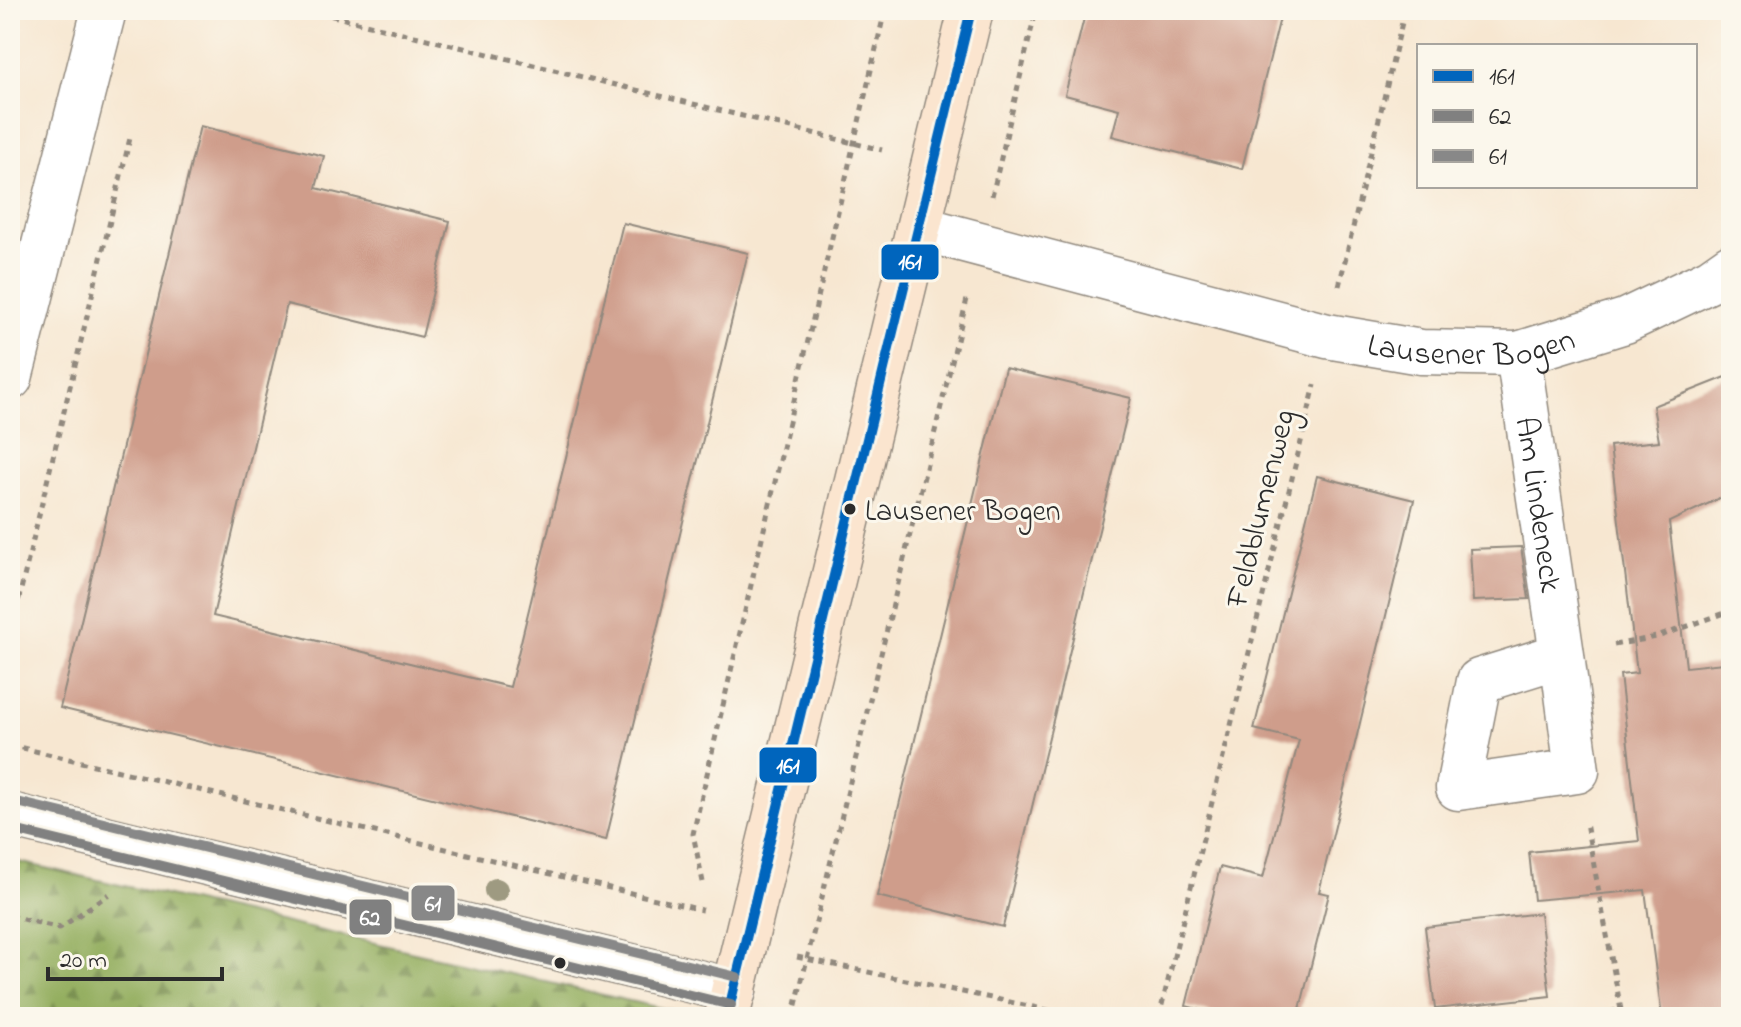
<svg xmlns="http://www.w3.org/2000/svg" width="1741" height="1027" viewBox="0 0 1741 1027" font-family="'Indie Flower',sans-serif">
<style>
.forest{fill:url(#forest-firs);stroke:#606d46;stroke-width:2}
.building{fill:#cf9d8b}
.lines{fill:none;stroke-linecap:round;stroke-linejoin:round}
.minor-casing{stroke:#91897e;stroke-width:47}
.tertiary-casing{stroke:#91897e;stroke-width:47}
.secondary-casing{stroke:#91897e;stroke-width:47}
.path{stroke:#91897e;stroke-width:5;stroke-dasharray:6 6;stroke-linecap:butt}
.minor{stroke:#fff;stroke-width:44}
.tertiary{stroke:#fff;stroke-width:44}
.secondary{stroke:#fbe5cf;stroke-width:44}
.bus-1-casing{stroke:#fbf7ec;stroke-width:16}
.bus-2-casing{stroke:#fbf7ec;stroke-width:16}
.bus-3-casing{stroke:#fbf7ec;stroke-width:16}
.bus-1{stroke:#0065bd;stroke-width:10}
.bus-2{stroke:#808080;stroke-width:10}
.bus-3{stroke:#888;stroke-width:10}
.tree{fill:#9e9a81}
.bus-dot{fill:#2b2b2b;stroke:#fbf7ec;stroke-width:3}
.labels{text-anchor:middle;stroke-width:6;stroke-linejoin:round;paint-order:stroke}
.bus-label{font-size:30px;fill:#2b2b2b;stroke:#fbf7ec;text-anchor:start}
.street-label{font-size:32px;fill:#2b2b2b;stroke:#fbf7ec}
.line-badge{stroke:#fbf7ec;stroke-width:3}
.badge-label{font-size:22px;text-anchor:middle;font-weight:bold;fill:#fff}
</style>
<defs>
<pattern id="forest-firs" width="22" height="20" patternUnits="userSpaceOnUse" patternTransform="scale(2)"><rect width="22" height="20" fill="#94af60"/><path d="M5 1l3.5 6h-7zM16 11l3.5 6h-7z" fill="#798f4f"/></pattern>
</defs>
<rect width="100%" height="100%" fill="#fbf7ec"/>
<filter id="ink" filterUnits="userSpaceOnUse"><feTurbulence type="fractalNoise" baseFrequency=".0125" numOctaves="2"/><feDisplacementMap in="SourceGraphic" scale="16" xChannelSelector="R" yChannelSelector="G"/><feConvolveMatrix kernelMatrix="1 2 1 2 8 2 1 2 1" color-interpolation-filters="sRGB"/></filter>
<filter id="wash" filterUnits="userSpaceOnUse"><feTurbulence type="fractalNoise" baseFrequency=".006" numOctaves="4" result="noise"/><feDisplacementMap in="SourceGraphic" scale="32" xChannelSelector="R" yChannelSelector="G"/><feGaussianBlur stdDeviation="1.8" result="paint"/><feColorMatrix in="noise" values="0 0 0 0 0 0 0 0 0 0 0 0 0 0 0 0 0 1.4 0 .05"/><feComposite in="paint" operator="in"/></filter>
<g filter="url(#wash)">
<rect width="100%" height="100%" fill="#f7e7d1"/>
<path class="forest" d="M10 860 691 1015 10 1017Z"/>
<g id="blocks">
<g class="building">
<path d="M1086 10H1282L1242 169 1112 136 1119 109 1065 95Z"/>
<path d="M200 126 324 156 316 188 450 221 422 337 287 304 213 616 510 687 623 223 748 253 606 840 60 708Z"/>
<path d="M1005 368 1131 398 1003 927 877 896Z"/>
<path d="M1731 375V493L1669 522 1686 667 1723 663 1731 722V1017H1662L1645 890 1534 900 1529 852 1639 841 1620 675 1637 673 1610 446 1659 441 1653 406Z"/>
<path d="M1317 476 1414 500 1319 892 1329 894 1298 1017H1227L1186 1006 1220 867 1263 878 1299 740 1254 729Z"/>
<path d="M1521 547 1529 599 1473 601 1470 549Z"/>
<path d="M1540 913 1550 996 1435 1009 1425 927Z"/>
</g>
</g>
</g>
<g filter="url(#ink)">
<use href="#blocks" fill-opacity="0" stroke="#91897e" stroke-width="2"/>
<g class="lines">
<g class="minor-casing">
<g id="minor">
<path id="s1" d="M919 228 1327 336 1421 352 1518 354 1625 321 1711 280 1731 266"/>
<path id="s2" d="M1518 354 1562 655 1479 681 1458 788 1577 771 1562 655"/>
<path d="M10 378 104 10"/>
</g>
</g>
<g class="tertiary-casing">
<path id="tertiary" d="M10 815 734 991"/>
</g>
<g class="secondary-casing">
<path id="secondary" d="M727 1017 971 10"/>
</g>
<g class="path">
<path d="M308 10 882 150"/>
<path d="M992 196 1036 10"/>
<path d="M1339 286 1405 10"/>
<path d="M10 635 131 134"/>
<path d="M1614 645 1657 637 1731 611"/>
<path d="M10 745 702 910"/>
<path d="M703 882 693 834 885 10"/>
<path d="M10 916 60 928 109 894"/>
<path d="M797 957 1081 1017"/>
<path d="M793 1017 968 295"/>
<path d="M1159 1017 1315 385"/>
<path d="M1574 1017 1621 1010 1586 823"/>
</g>
<use href="#minor" class="minor"/>
<use href="#tertiary" class="tertiary"/>
<use href="#secondary" class="secondary"/>
<g class="bus-1-casing">
<path id="bus-1" d="M727 1017 971 10"/>
</g>
<g class="bus-2-casing">
<path id="bus-2" d="M10 829 731 1005"/>
</g>
<g class="bus-3-casing">
<path id="bus-3" d="M13 801 737 977"/>
</g>
<use href="#bus-1" class="bus-1"/>
<use href="#bus-2" class="bus-2"/>
<use href="#bus-3" class="bus-3"/>
</g>
<circle class="tree" cx="496" cy="890" r="12"/>
</g>
<g class="bus-dot">
<circle cx="850" cy="509" r="7"/>
<circle cx="560" cy="963" r="7"/>
</g>
<g class="labels">
<g class="bus-label">
<text x="865" y="520">Lausener Bogen</text>
</g>
<g class="street-label">
<text dy="11" stroke="none"><textPath href="#s1" startOffset="568">Lausener Bogen</textPath></text>
<text dy="11" stroke="none"><textPath href="#s2" startOffset="152">Am Lindeneck</textPath></text>
<text transform="translate(1259 508) rotate(-76)" y="11">Feldblumenweg</text>
</g>
</g>
<g class="line-badge">
<rect x="880" y="243" width="60" height="38" rx="8" fill="#0065bd"/>
<rect x="758" y="746" width="60" height="38" rx="8" fill="#0065bd"/>
<rect x="410" y="884" width="46" height="38" rx="8" fill="#888"/>
<rect x="348" y="898" width="45" height="38" rx="8" fill="#808080"/>
</g>
<g class="badge-label">
<text x="910" y="269">161</text>
<text x="788" y="773">161</text>
<text x="433" y="911">61</text>
<text x="370" y="925">62</text>
</g>
<rect width="1741" height="1027" fill="none" stroke="#fbf7ec" stroke-width="40"/>
<rect x="1417" y="44" width="280" height="144" fill="#fbf7ec" stroke="#a8a59f" stroke-width="2"/>
<rect x="1433" y="70" width="40" height="12" fill="#0065bd" stroke="#a8a59f" stroke-width="2"/>
<text x="1489" y="84" font-size="24" fill="#2b2b2b">161</text>
<rect x="1433" y="110" width="40" height="12" fill="#808080" stroke="#a8a59f" stroke-width="2"/>
<text x="1489" y="124" font-size="24" fill="#2b2b2b">62</text>
<rect x="1433" y="150" width="40" height="12" fill="#888888" stroke="#a8a59f" stroke-width="2"/>
<text x="1489" y="164" font-size="24" fill="#2b2b2b">61</text>
<path d="M48 967v12h174v-12" fill="none" stroke="#2b2b2b" stroke-width="4"/>
<text x="60" y="967" font-size="24" fill="#2b2b2b" stroke="#fbf7ec" stroke-width="6" paint-order="stroke">20 m</text>
</svg>
